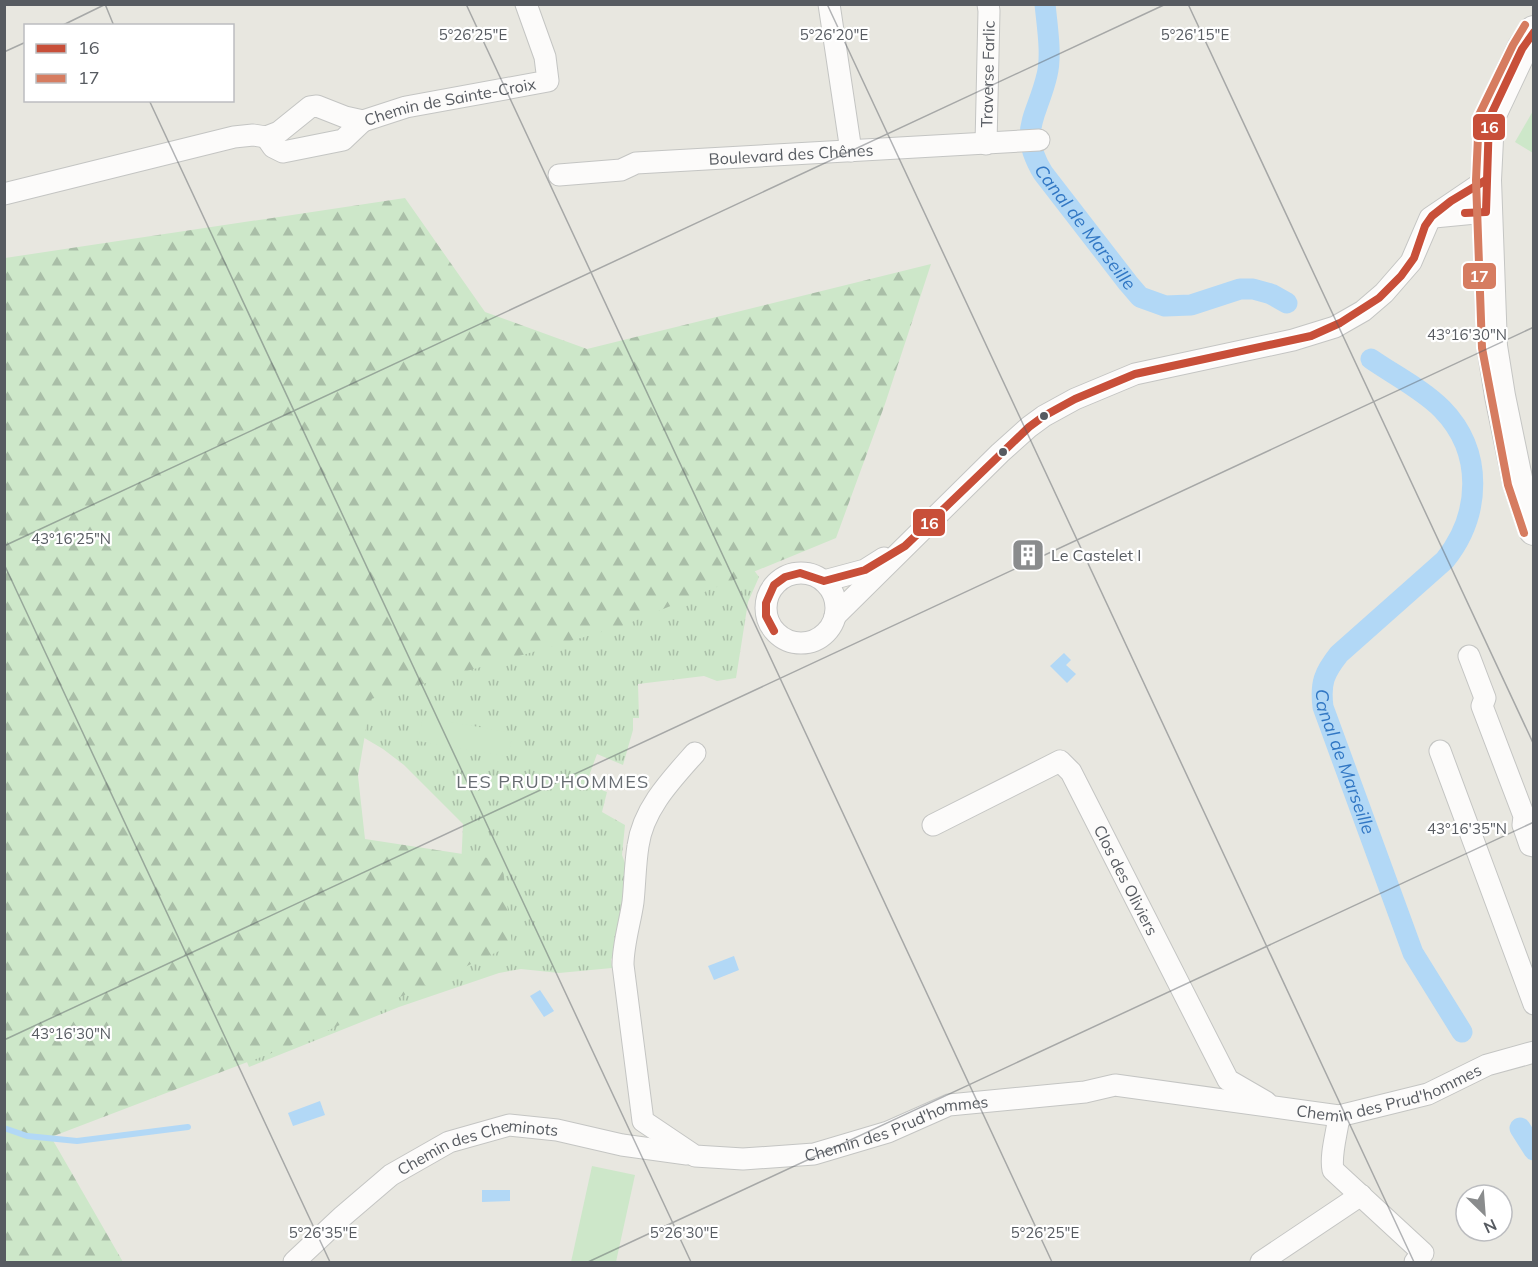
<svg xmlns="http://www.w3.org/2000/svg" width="1538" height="1267" viewBox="0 0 1538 1267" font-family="Mulish,sans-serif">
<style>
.grass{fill:url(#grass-tufts)}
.forest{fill:url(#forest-firs)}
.garden{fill:#cde7c9}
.water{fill:#b2d8f6}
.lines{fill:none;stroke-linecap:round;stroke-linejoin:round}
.stream{stroke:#b2d8f6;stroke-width:6}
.canal{stroke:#b2d8f6;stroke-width:21}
.street-casing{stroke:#c4c5c3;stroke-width:23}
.secondary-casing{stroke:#c5c6c4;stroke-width:32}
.street{stroke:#fcfbfa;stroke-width:21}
.secondary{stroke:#fcfbfa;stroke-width:30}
.bus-1-casing{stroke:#fff;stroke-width:12}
.bus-2-casing{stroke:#fff;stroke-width:12}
.bus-1{stroke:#c84f39;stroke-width:8}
.bus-2{stroke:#d67c60;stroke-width:8}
.ticks{fill:none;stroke:#575b61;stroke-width:1.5;stroke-opacity:0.45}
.bus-dot{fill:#575b61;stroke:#fff;stroke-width:2}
.labels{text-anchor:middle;stroke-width:4.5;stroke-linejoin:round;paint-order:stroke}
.street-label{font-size:16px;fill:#575b61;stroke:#fff}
.poi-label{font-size:16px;fill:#575b61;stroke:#fff;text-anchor:start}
.water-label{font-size:18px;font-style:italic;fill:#3177c4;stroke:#fff}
.neighbourhood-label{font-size:18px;letter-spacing:1.5px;fill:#686d73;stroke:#fff}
.ticks-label{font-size:15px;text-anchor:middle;fill:#575b61;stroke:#fff;stroke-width:4.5;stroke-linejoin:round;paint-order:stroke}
.line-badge{stroke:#fff;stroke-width:2}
.badge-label{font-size:16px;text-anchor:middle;font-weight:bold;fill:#fff}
</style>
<defs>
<pattern id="grass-tufts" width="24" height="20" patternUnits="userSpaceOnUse" patternTransform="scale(1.5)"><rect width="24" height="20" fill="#cde7c9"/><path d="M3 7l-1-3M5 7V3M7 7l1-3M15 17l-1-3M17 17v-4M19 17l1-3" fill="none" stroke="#a9bea7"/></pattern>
<pattern id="forest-firs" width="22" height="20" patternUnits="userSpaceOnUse" patternTransform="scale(1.5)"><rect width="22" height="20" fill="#cde7c9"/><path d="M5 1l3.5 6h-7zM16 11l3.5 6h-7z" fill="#a9bea7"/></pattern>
</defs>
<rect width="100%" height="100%" fill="#e8e7e0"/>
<path class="grass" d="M704 502 759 577 748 602 736 678 717 681 704 676 638 684 639 718H633V730L623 765 597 754 586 784 607 792 602 812 625 825 622 855 629 874 618 953 611 959 612 968 559 973 521 969 499 973 399 1007 249 1067 219 994 461 868 463 824 404 765 383 749 278 687Z"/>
<path class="forest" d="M405 198 485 312 587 349 931 264 885 404 836 538 622 626 371 699 358 776 365 839 502 860 512 945 316 1036 51 1137 123 1262H5V258Z"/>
<g class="garden">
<path d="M1533 111V153L1515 142Z"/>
<path d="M423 717 513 733 508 756 418 741Z"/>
<path d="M592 1166 635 1175 616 1262H571Z"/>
</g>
<g class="water">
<path d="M1064 653 1071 660 1066 665 1076 674 1067 683 1050 666Z"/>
<path d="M734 956 739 970 714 980 708 966Z"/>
<path d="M540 990 554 1011 544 1017 530 996Z"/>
<path d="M320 1101 325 1115 293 1126 288 1113Z"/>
<path d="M482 1190H510V1201L482 1202Z"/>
</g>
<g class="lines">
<path class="stream" d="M4 1128 27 1136 77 1141 188 1127"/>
<g class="canal">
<path id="s1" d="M1045 4C1047 25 1052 55 1047 75 1037 118 1017 130 1043 173L1128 283 1140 297 1165 306 1191 305 1240 289H1253L1271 294 1287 303"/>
<path id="s2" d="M1371 359C1394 375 1422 389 1442 409 1484 452 1481 515 1445 560L1339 654C1324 673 1320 683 1323 707L1413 953 1462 1032"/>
<path d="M1520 1128 1534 1150"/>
</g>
<g class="street-casing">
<g id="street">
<path d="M829 4 851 151"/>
<path d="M266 137 273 147 283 152 343 140 363 121"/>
<path id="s3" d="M986 144 989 11 988 4"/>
<path id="s4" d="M559 175 621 170 636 163 1039 140"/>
<path id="s5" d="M4 194 234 137 253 135 266 137 279 132 310 107 317 106 345 117 363 121 406 107 548 81 545 57 526 4"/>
<path d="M1434 217 1486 212"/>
<circle cx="801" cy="608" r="35"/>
<path d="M824 581 865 570 884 558"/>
<path d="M835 616 1000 453 1029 427 1044 416 1075 399 1135 374 1293 340 1335 327 1363 311 1384 293 1411 262 1430 218 1486 180"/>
<path d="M1469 656 1485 698 1482 706 1524 816 1523 825 1530 845 1534 846"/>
<path d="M1440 751 1534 1004"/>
<path id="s6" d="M695 753C671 780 643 809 638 846 635 865 635 883 633 902 630 923 623 944 623 965L643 1121 695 1156 743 1159 814 1154 888 1132 949 1105 1085 1092 1115 1085 1339 1116 1428 1094 1487 1065 1534 1052"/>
<path id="s7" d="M933 825 1060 761 1071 772 1228 1080 1266 1102"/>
<path d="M1339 1116C1337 1133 1330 1155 1333 1170L1423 1253 1415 1262"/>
<path id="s8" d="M294 1262 343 1216 391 1175 449 1142 509 1125 557 1130 622 1145 687 1154"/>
<path d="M1261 1262 1361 1195"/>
</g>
</g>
<g class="secondary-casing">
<path id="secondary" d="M1534 31 1522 49 1489 119 1486 180 1492 346 1500 396 1518 483 1534 530"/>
</g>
<use href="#street" class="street"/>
<use href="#secondary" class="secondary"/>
<g class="bus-1-casing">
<g id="bus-1">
<path d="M1465 213 1486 212 1489 119 1522 49 1534 32"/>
<path d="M774 631 766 616V603L774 585 785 577 800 573 824 581 865 570 905 546 1029 427 1044 416 1075 399 1135 374 1311 336 1340 323 1379 298 1401 276 1414 258 1425 226 1432 216 1451 201 1486 180"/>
</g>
</g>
<g class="bus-2-casing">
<path id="bus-2" d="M1524 533 1508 485 1482 348 1476 180 1479 115 1513 45 1525 25"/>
</g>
<use href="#bus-1" class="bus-1"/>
<use href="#bus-2" class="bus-2"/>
</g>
<path class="ticks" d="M105 4 114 26M466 4 1052 1262M827 4 1414 1262M1188 4 1534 745M61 26 106 4M4 52 26 42M149 100 691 1262M4 546 1166 4M4 564 330 1262M4 1040 1534 327M588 1262 1534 822"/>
<defs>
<g id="building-square" transform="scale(1.725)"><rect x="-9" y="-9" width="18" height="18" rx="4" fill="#8a8c8d" stroke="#fff"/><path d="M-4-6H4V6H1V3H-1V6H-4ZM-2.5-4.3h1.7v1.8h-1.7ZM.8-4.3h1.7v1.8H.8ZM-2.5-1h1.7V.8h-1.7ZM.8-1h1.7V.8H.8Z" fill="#fff"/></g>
</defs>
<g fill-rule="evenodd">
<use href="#building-square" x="1028" y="555"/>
</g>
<g class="bus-dot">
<circle cx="1044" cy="416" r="5"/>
<circle cx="1003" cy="452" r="5"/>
</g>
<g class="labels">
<g class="street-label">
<text dy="6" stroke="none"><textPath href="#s3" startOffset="70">Traverse Farlic</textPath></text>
<text dy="6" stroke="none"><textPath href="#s5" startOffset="468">Chemin de Sainte-Croix</textPath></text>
<text dy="6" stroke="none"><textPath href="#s4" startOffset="234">Boulevard des Chênes</textPath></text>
<text dy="6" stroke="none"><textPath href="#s7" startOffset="279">Clos des Oliviers</textPath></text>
<text dy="6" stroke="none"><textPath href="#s6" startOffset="1161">Chemin des Prud'hommes</textPath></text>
<text dy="6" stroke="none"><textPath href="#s6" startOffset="657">Chemin des Prud'hommes</textPath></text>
<text dy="6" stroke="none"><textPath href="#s8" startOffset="224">Chemin des Cheminots</textPath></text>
</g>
<g class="poi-label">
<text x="1051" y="561">Le Castelet I</text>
</g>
<g class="water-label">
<text dy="6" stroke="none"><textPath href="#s1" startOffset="243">Canal de Marseille</textPath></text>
<text dy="6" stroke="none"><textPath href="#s2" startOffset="510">Canal de Marseille</textPath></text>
</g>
<g class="neighbourhood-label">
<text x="553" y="788">LES PRUD'HOMMES</text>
</g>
</g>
<g class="ticks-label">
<text x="473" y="40">5°26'25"E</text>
<text x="834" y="40">5°26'20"E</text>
<text x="1195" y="40">5°26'15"E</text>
<text x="1467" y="340">43°16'30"N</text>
<text x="71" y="544">43°16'25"N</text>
<text x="1467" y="834">43°16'35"N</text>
<text x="71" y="1039">43°16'30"N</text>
<text x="323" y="1238">5°26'35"E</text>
<text x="684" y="1238">5°26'30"E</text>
<text x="1045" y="1238">5°26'25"E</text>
</g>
<g class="line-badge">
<rect x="1472" y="113" width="34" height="28" rx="6" fill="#c84f39"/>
<rect x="1462" y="262" width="35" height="28" rx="6" fill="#d67c60"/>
<rect x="912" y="508" width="34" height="29" rx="6" fill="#c84f39"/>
</g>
<g class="badge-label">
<text x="1489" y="133">16</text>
<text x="1479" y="282">17</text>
<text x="929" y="529">16</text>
</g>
<rect width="1538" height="1267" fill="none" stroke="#575b61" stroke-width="12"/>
<rect x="24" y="24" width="210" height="78" fill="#ffffff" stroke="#bcbdc0" stroke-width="1.5"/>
<rect x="36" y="44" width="30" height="9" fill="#c84f39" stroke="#bcbdc0" stroke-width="1.5"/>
<text x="78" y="54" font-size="18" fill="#575b61">16</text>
<rect x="36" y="74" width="30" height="9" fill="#d67c60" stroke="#bcbdc0" stroke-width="1.5"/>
<text x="78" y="84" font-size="18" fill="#575b61">17</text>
<g transform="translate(1484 1213) rotate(155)"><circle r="28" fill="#ffffff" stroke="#bcbdc0" stroke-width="1.5"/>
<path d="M0-4.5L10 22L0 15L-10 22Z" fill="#8a8c8d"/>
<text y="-9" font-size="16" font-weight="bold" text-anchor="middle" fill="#575b61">N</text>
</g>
</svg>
